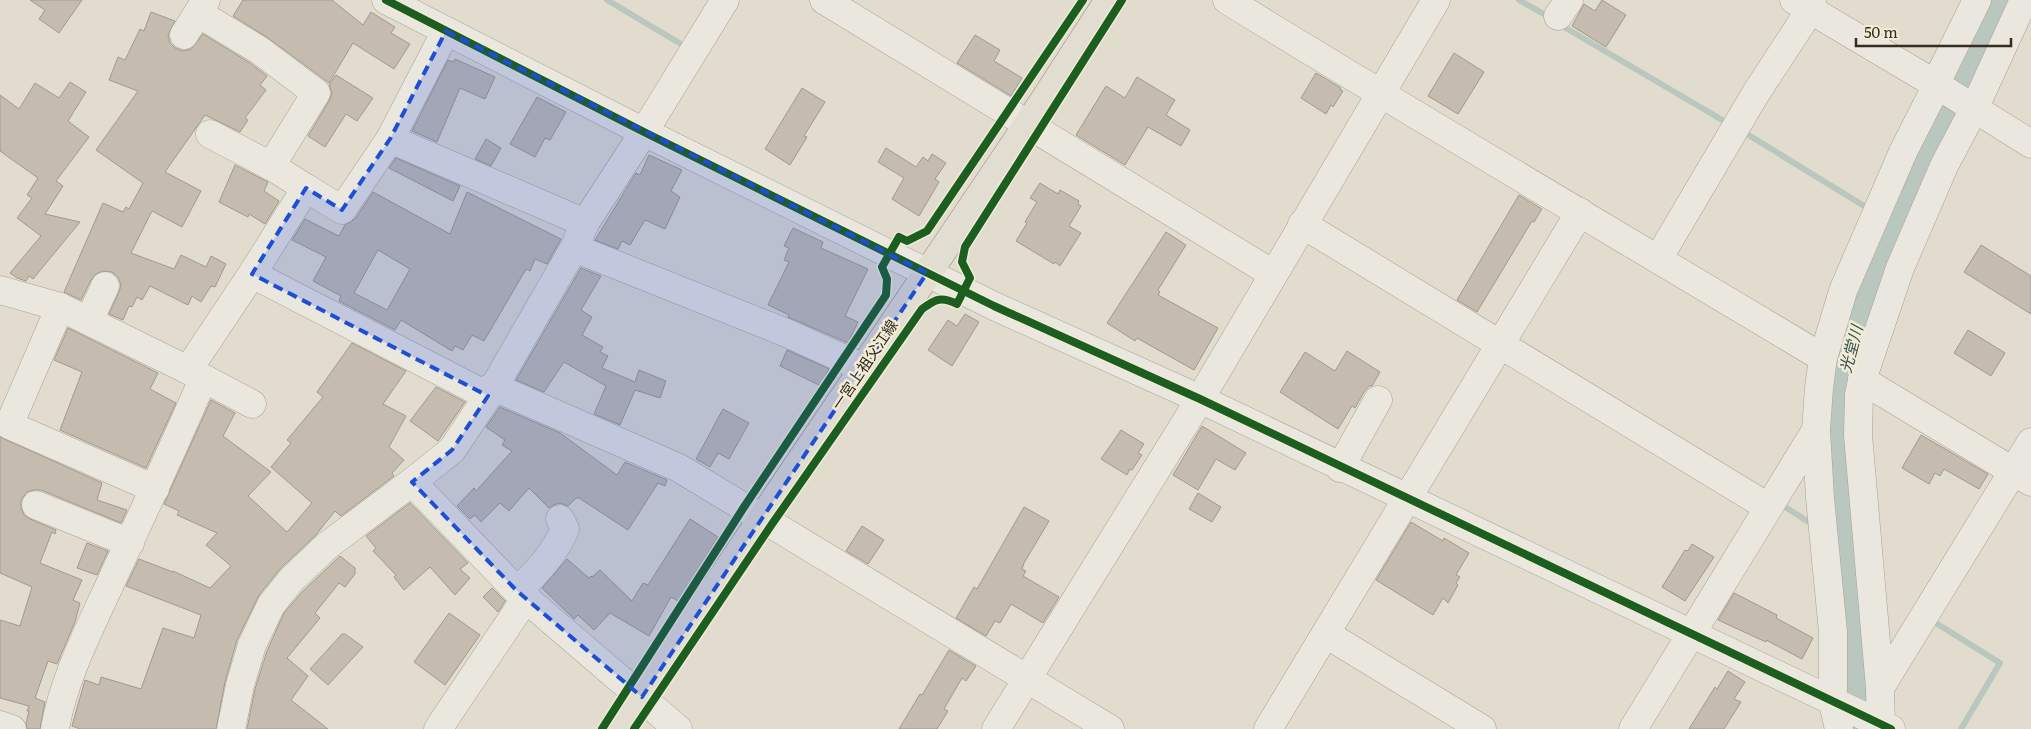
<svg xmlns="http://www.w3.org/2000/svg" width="2031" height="729" viewBox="0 0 2031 729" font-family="Literata,'Noto Sans JP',serif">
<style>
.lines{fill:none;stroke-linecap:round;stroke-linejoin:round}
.stream{stroke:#b9c7bf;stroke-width:6}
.river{stroke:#b9c7bf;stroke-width:38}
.building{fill:#c5bcaf;stroke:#a2998e;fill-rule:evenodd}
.minor-casing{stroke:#a8a297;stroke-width:29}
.major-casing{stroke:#8d877e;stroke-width:29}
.minor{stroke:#eae7df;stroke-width:28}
.major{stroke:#e1ddd1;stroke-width:28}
.cycleway-casing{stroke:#f2ebd5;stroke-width:11}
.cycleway{stroke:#1b5e20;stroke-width:8}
.marked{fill:#1d4ed8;fill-opacity:0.2;stroke:#1d4ed8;stroke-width:4;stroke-dasharray:10 6;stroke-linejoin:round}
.labels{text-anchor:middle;stroke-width:5;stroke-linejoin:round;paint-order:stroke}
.street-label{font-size:15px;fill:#352b20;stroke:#f2ebd5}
.water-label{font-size:16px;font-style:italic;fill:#315452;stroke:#f2ebd5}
</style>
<rect width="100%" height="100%" fill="#e2dcce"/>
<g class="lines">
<g class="stream">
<path d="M607 0 686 47"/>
<path d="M1519 0 1551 18"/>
<path d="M1559 24 1729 124"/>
<path d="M1742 131 1869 209"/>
<path d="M1782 505 1815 526"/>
<path d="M1831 535 1845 543"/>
<path d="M1936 623 2000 663 1961 729"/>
</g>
<path class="river" d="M1859 729 1842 489 1839 393 1848 350 1869 288 1911 185 1965 83 2004 0"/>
</g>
<g class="building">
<path d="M30 0H82L59 33 39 19 45 10Z"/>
<path d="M243 0H332L363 25 371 12 395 27 391 33 410 44 394 69 353 43 329 83 268 38 233 16Z"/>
<path d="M1602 0 1626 15 1606 47 1572 26 1584 4 1595 11Z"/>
<path d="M151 12 175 21 168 35 170 43 175 48 183 51 191 49 203 34 250 63 267 76 260 85 266 90 245 118 248 120 240 132 205 115 165 172 201 191 182 227 152 211 131 253 174 269 181 255 206 267 211 256 226 264 215 287 211 286 201 302 192 296 188 305 150 286 142 300 137 297 132 307 129 306 123 320 109 314 119 292 121 285 118 277 112 272 103 271 96 274 91 280 81 300 64 292 103 203 123 212 126 207 129 209 143 183 96 150 138 91 109 80 118 57 125 60 140 29 144 31Z"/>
<path d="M975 35 1000 50 994 61 1022 78 1011 96 957 63Z"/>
<path d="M1454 53 1484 72 1458 114 1428 96Z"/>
<path d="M455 59 495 77 485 99 460 88 437 142 412 131 448 60 453 62Z"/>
<path d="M1316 73 1341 88 1340 90 1343 91 1333 107 1331 105 1326 114 1301 98Z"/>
<path d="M336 75 373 98 357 121 346 114 325 147 308 136 329 101 332 93 329 85Z"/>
<path d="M1137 77 1175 100 1166 115 1190 130 1181 146 1148 127 1125 165 1076 135 1106 86 1125 98Z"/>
<path d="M70 82 86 92 68 121 89 137 56 181 63 186 45 214 80 222 33 279 29 276 26 281 17 278 10 273 41 236 17 218 32 198 27 195 38 178 0 151V95L19 109 35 83 59 98Z"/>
<path d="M802 88 825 102 804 136 807 137 790 165 765 149Z"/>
<path d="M537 97 566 112 550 140 545 138 535 157 510 144Z"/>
<path d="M486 139 501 148 491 166 475 159Z"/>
<path d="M886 148 916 167 923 157 928 161 932 154 946 163 935 179 939 182 919 216 892 199 904 178 878 162Z"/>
<path d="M649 155 682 170 671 191 680 197 665 229 645 220 630 245 622 241 618 249 595 240 636 173 640 175Z"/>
<path d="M396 158 460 186 453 201 389 168Z"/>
<path d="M235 165 268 182 264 191 279 201 265 224 249 214 248 217 219 202Z"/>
<path d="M1040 183 1058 194 1060 190 1079 201 1078 204 1081 206 1069 226 1081 233 1060 266 1055 262 1054 264 1016 241 1027 223 1025 222 1037 202 1030 198Z"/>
<path d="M373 192 450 234 467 192 561 239 547 264 535 259 530 271 526 269 484 341 472 335 463 350 455 346 452 351 401 320 395 330 339 301 341 296 313 281 326 257 292 240 305 219 339 236 345 225 355 219ZM378 250 410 269 387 310 354 293Z"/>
<path d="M1519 195 1542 209 1534 222 1532 221 1477 312 1457 300Z"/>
<path d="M793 228 823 242 821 248 868 269 845 316 858 322 848 343 788 317 789 315 768 305 789 262 784 260 789 248 784 246Z"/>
<path d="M1166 232 1186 245 1158 290 1160 292 1158 295 1218 328 1194 370 1137 338 1135 341 1107 323Z"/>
<path d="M1981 245 2031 276V314L1964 272Z"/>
<path d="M581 268 601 276 581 310 592 317 582 335 603 347 600 352 608 356 602 368 635 382 639 370 666 381 660 398 635 390 620 425 594 414 606 386 564 362 544 392 516 380Z"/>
<path d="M965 314 979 322 952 366 928 350 948 320 957 326Z"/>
<path d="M68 328 158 373 150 389 176 403 146 468 60 430 82 372 54 360Z"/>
<path d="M1968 330 2005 353 1991 376 1954 353Z"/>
<path d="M352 343 406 371 383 404 406 416 389 447 404 460 392 473 394 476 341 516 335 511 315 536 280 569 259 595 237 640 225 682 216 729H80L72 726 85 680 99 685 101 677 141 689 163 628 194 638 201 615 126 586 139 559 173 572V571L210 588 231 566 206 545 217 533 177 515 179 511 164 504 211 400 235 413 223 436 271 472 248 496 287 532 312 503 271 467 291 443 287 440 323 397 317 392Z"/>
<path d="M787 350 829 369 821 386 780 366Z"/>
<path d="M1347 351 1380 372 1372 386H1369L1364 392 1355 408 1352 406 1338 429 1280 392 1305 352 1335 371Z"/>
<path d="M436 387 465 402 438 441 410 421Z"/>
<path d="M500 407 560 433 617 475 625 462 667 480 665 486 658 483 628 530 579 498H576L568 506 560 503 553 505 549 508 529 488 509 511 500 503 481 522 475 515 470 519 457 506 474 488 476 491 512 451 502 445 505 440 486 427Z"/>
<path d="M723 409 749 423 729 459 718 453 710 467 696 459Z"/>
<path d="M1202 426 1246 453 1235 470 1216 459 1198 490 1173 475Z"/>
<path d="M1121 430 1144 444 1138 453 1142 455 1132 470 1130 469 1127 475 1101 459Z"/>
<path d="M1921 435 1988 474 1979 489 1944 469 1940 476 1935 473 1929 484 1902 468Z"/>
<path d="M0 437 102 483 97 500 127 510 121 523 41 490H34L27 492 21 500V508L24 515 30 519 56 530 55 534 52 532 40 563 82 580 73 600 80 603 75 622 57 664 48 661 35 698 45 702 40 729H27L26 723 29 711H27L29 706 0 698V620L20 626 32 587 0 573Z"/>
<path d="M1198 493 1221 507 1212 522 1189 509Z"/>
<path d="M410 503 468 563 460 569 470 578 455 595 430 567 404 590 394 577 396 575 373 551 376 548 366 536Z"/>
<path d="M1024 507 1049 521 1024 563 1022 569 1026 571 1023 576 1059 597 1043 623 1011 604 1000 623 995 621 986 636 956 618 974 587 977 589Z"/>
<path d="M690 519 718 537 678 601 671 597 649 636 610 613 594 630 578 615 574 619 542 588 567 559 589 578 591 576 592 577 600 570 632 601 643 583 648 585Z"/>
<path d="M1411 522 1443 541 1444 538 1469 553 1456 575 1460 577 1456 583 1458 585 1448 603 1443 598 1433 615 1376 580Z"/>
<path d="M862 526 884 540 868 564 846 551Z"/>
<path d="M87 543 108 551 97 575 77 568Z"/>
<path d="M1692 544 1714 557 1685 601 1662 587 1685 550 1688 551Z"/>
<path d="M340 556 355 568V574L345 587 339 583 315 613 320 618 287 658 308 676 291 700 328 729H247L255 689 267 651 284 613 303 591Z"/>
<path d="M492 588 505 601 498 612 483 597Z"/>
<path d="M1734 593 1777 615 1776 618 1813 638 1802 659 1766 640V642L1718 620Z"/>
<path d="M449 613 480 635 445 685 414 662Z"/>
<path d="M342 634H345L363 647 328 685 310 669Z"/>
<path d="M949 650 976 666 966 681 962 678 944 709 948 711 937 729H899L920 694 922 695Z"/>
<path d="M1728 671 1745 682 1734 699 1741 702 1724 729H1689L1715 687 1717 689Z"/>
</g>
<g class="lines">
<g class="minor-casing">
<g id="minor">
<path d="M386 0 644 132 994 306 1200 399 1891 729"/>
<path d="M824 0 1273 274"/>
<path d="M1227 0C1425 122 1625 239 1823 358"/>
<path d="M1794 0 1937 85 2031 144"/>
<path d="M198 13 259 50 316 93 271 166"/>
<path d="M1558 16 1569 0"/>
<path d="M184 35 206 0"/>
<path d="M210 134 271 166 306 188"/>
<path d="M390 139 585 223"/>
<path d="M1302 224 1768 507"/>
<path d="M574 248 789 334 864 368"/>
<path d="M1658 259 1756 93 1803 21 1812 0"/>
<path d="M252 274 480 392 494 387 679 468 1110 729"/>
<path d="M0 290 60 307 188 370 252 404"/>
<path d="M60 307 9 425 155 489"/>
<path d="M89 321 105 286"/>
<path d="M188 370 252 274 306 188 342 210 390 139 446 31"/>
<path d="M1862 380 2031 482"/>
<path d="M1816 430 1820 498 1833 632V703L1839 729"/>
<path d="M1340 468 1378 400"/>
<path d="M412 482 517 591 678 729"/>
<path d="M36 505 130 543"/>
<path d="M517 591C536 574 555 553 565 529L560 519"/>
<path d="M1326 634 1482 729"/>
<path d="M1880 688 2031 442"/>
<path d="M0 725 12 729"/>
<path d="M55 729C63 678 94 620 115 573 145 509 175 444 203 379"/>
<path d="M231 729 240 685 252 645 271 605 291 580 328 545 412 482 452 450 494 387 574 248 585 223 644 132 725 0"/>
<path d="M438 729 526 598"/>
<path d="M996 729 1200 399 1436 0"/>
<path d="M1268 729 1580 212"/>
<path d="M1633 729 1816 430 1819 388 1823 358 1843 291 1903 152 1937 85 1939 77 1977 0"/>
<path d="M1881 729 1880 688 1858 435 1859 395 1862 380 1900 268 1944 166 1974 109 2024 0"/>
</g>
</g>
<g class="major-casing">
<path id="major" d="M620 729 1043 102 1109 0"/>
</g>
<use href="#minor" class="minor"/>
<use href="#major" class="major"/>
<g class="cycleway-casing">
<g id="cycleway">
<path d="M386 0 644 132 994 306 1200 399 1891 729"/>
<path d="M602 729 744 507 886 295 887 279 882 267 899 237 907 241 927 231 1083 0"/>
<path d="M634 729 772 524 922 309C936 299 941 296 957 304L970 278 962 262 965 247 1122 0"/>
</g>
</g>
<use href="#cycleway" class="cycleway"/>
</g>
<path class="marked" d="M446 31 927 273 642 697 517 591 412 482 452 450 488 396 252 274 306 188 342 210 390 139Z"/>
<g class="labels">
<g class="street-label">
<text transform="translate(865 365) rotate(-56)" y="5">一宮上祖父江線</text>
</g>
<g class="water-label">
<text transform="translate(1851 349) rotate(-75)" y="6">光堂川</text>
</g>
</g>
<path d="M1856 38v8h155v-8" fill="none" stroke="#352b20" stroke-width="2.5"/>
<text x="1864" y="38" font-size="15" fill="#352b20" stroke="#f2ebd5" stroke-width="4" paint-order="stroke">50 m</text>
</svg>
